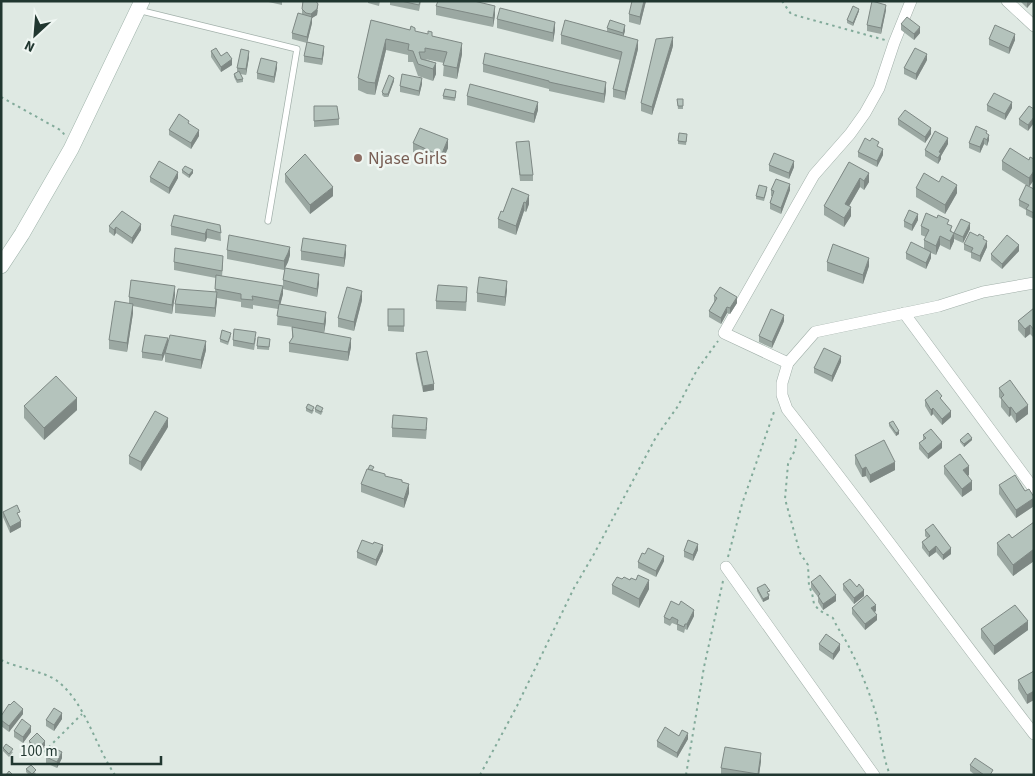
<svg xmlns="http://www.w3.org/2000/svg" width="1035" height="776" viewBox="0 0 1035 776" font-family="'Source Sans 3',sans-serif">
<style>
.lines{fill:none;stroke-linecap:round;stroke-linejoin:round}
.lane-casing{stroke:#a2b0aa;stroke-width:7}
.street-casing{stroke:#a2b0aa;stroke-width:12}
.secondary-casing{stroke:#9fb3aa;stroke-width:16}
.path{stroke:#82aa9a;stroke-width:2;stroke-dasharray:2.5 4;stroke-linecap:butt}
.lane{stroke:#fff;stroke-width:5.5}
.street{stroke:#fff;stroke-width:11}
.secondary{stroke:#fff;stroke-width:15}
.wall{fill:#9ba8a2}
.shaded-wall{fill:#7e8884}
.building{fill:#b4c3bc;stroke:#7e8884}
.education-dot{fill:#8d6e63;stroke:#eff6f2;stroke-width:2}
.labels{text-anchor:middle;stroke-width:5;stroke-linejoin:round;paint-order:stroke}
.education-label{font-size:18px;fill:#785e54;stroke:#eff6f2;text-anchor:start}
</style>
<rect width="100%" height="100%" fill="#dfe9e3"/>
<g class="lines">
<g class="lane-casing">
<path id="lane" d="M138 10 297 49 268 221"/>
</g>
<g class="street-casing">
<g id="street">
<path d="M1007 1 1034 26"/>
<path d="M1034 283 983 292 939 306 815 332 788 363 782 383V395L787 409C871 516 951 626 1034 734"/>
<path d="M904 313 1034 489"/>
<path d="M788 363 724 333 814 175 850 134 865 113 879 88 894 43 911 1"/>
<path d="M726 567 874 775"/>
</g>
</g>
<g class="secondary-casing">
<path id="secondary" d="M1 266 22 234 71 149 142 1"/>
</g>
<g class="path">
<path d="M782 1 791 14 885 40"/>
<path d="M1 97 62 131 65 136"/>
<path d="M796 439 795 450 788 464 785 499 800 553 808 565 809 586 812 593 814 604 819 610 833 618C837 628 843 635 848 645 859 666 869 691 876 714 881 734 882 755 890 775"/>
<path d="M728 557 742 504 775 409"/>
<path d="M1 660C18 668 42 671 56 680 85 701 95 746 115 775"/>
<path d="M44 752 82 714"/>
<path d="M480 775 517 706 574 588 594 554 656 437 678 406 697 370 718 341"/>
<path d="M686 775 704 667 723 581"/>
</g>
<use href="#lane" class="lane"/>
<use href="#street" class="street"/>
<use href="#secondary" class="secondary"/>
</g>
<g class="wall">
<path d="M264 1H282V5Z"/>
<path d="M368 1H380L379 6 368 3Z"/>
<path d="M390 1H421L419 11 390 5Z"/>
<path d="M646 1 640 25 629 22V14Z"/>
<path d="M1020 1H1033L1027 8Z"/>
<path d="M436 6 495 15 493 27 436 15Z"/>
<path d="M302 9 318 10 317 15 312 18V23L307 43 292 39V33L302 14Z"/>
<path d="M886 10 881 34 867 31V25Z"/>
<path d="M859 11 853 26 847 23V20Z"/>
<path d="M497 19 555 30 553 42 497 28Z"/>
<path d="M371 20 432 36 462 54 457 79 443 76 444 63 425 59 436 63V74L433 81 418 76 413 62H408V55L386 50 375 95 367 94 358 90V78Z"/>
<path d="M901 24 920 33 914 40 901 30Z"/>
<path d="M607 28 625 31 623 36 638 49 625 100 613 97V89L620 60 561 44V35L607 32Z"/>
<path d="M989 39 1015 40 1009 54 989 45Z"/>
<path d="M673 46 652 115 641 111V103Z"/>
<path d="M211 51 232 65 221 72 211 57Z"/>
<path d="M324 51 322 65 304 62V56Z"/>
<path d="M249 57 246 75 240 74 243 79V82L237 83 234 77V74L237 72V68Z"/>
<path d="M927 60 916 80 904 74V68Z"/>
<path d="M483 64 606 91 604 103 549 91V89L483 72Z"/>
<path d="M277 68 274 83 257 79V73Z"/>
<path d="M394 81 388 97H384L382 95V92Z"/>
<path d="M422 84 419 96 400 92V86Z"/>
<path d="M456 94 455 101 443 99V96Z"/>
<path d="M467 96 538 110 534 123 467 105Z"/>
<path d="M677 99H683V109H678Z"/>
<path d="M987 105 1012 108 1005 120 987 111Z"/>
<path d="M314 106 339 119V125L314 127Z"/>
<path d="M1029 106 1028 131 1019 125V119Z"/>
<path d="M898 119 931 134 925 143 898 125Z"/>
<path d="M189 125 199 136 191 149 169 135V130Z"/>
<path d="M987 134 989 140 987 146 984 144 980 153 969 148V143Z"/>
<path d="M687 137 686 145 678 144V141Z"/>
<path d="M516 142 533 175V181H520Z"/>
<path d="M413 143 448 148 441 164 413 152Z"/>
<path d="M948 144 941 156V159L938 164 925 156V150Z"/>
<path d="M879 147 883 155 877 167 858 157V152Z"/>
<path d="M1030 157 1029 187 1034 189V219L1026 215V210L1019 206V200L1029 187 1002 170V161L1029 160Z"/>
<path d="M849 162 869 182 864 190 860 187 849 206 851 216 844 227 824 215V206Z"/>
<path d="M769 165 794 167 789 179 769 171Z"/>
<path d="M182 170 193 173 189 178 182 173Z"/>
<path d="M285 174 333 196 310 214 285 182Z"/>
<path d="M150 177 178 178 169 194 150 182Z"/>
<path d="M512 188 529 204 526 212 524 211 516 235 498 228V219L503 212Z"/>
<path d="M916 188 957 193 945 214 916 197Z"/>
<path d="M767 190 764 201 756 199V196Z"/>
<path d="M771 190H790L781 214 770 209V203L772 196H771Z"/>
<path d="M122 211 141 230 132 244 116 233 114 236 109 232V226Z"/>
<path d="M918 220 912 231 904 227V221Z"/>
<path d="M220 225 221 241 207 238 205 242 171 235V226Z"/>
<path d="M949 225 952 232 954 241 950 250 940 245 936 255 931 253V258L926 269 906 259V253L924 249V240L926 237 921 235V226Z"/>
<path d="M970 229 963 243 954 239V233Z"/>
<path d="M984 240 987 247 980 262 971 258V253L964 250V244Z"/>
<path d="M227 250 290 255 288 262 285 268 319 283 317 297 283 289V280L285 268 284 270 227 259Z"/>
<path d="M301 251 346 254 344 267 301 260Z"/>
<path d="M1019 251 1002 269 991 260V254Z"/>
<path d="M174 262 223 265 222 276 283 294 280 304 326 321 324 333 351 347 348 361 289 352V343L292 338V327L277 325 278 309 253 305V309L241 307V302L217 298 215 317 175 313V304L215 292 216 278 174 270Z"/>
<path d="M827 262 869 266 863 284 827 271Z"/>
<path d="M507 290 505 306 477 302V293Z"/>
<path d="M175 295 172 314 133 306V313L127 352 109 349V340L129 304V297Z"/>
<path d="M467 295 466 311 436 309V301Z"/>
<path d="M714 296 737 303 730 314 727 313 721 324 709 317V311L714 302Z"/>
<path d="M362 300 354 331 338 327V318Z"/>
<path d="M1034 308V338L1030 334 1025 338 1018 330V321Z"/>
<path d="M388 309H404V332L388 331Z"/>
<path d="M784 321 772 348 759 342V336Z"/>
<path d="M231 336 228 345 220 342V339Z"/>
<path d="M256 338 254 350 233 346V340Z"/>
<path d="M270 339 269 350 257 349V346Z"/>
<path d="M168 342 206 350 201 369 165 362V354L162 361 142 358V352Z"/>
<path d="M416 353 434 390 423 392 416 359Z"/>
<path d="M841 362 832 382 814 373V368Z"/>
<path d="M999 388 1028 414 1016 423 1011 415 1009 417 1001 407V399L999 397Z"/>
<path d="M925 400H942L951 417 942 425 933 414 931 416 925 406Z"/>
<path d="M24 406 77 410 44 440 24 418Z"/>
<path d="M306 408 314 410 312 414 306 411Z"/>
<path d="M315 409 323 411 321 415 315 412Z"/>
<path d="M889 423 899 434 896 436 889 426Z"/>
<path d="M168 427 141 471 129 464V456Z"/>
<path d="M427 427 426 439 392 437V428Z"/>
<path d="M923 435 942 448 928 459 919 449V443L923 440Z"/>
<path d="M960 440H972L964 447 960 442Z"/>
<path d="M855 455 895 470 870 483 866 476 862 477 855 464Z"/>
<path d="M944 466 969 475 968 476 972 490 962 497 944 474Z"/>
<path d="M374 470 373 471 385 476 409 493 404 508 361 492V484Z"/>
<path d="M999 485 1025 491 1034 497V506L1016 518 999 494Z"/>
<path d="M3 512 20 518 21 527 10 533 3 517Z"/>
<path d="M1034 522V561L1013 576 997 555V543L1012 538Z"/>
<path d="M925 530 951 554 943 560 936 552 929 557 922 548V542L927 538 925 536Z"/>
<path d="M698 550 693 561 684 557V551Z"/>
<path d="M383 551 376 566 357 558V552Z"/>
<path d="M645 554 664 561 656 577 638 568V562Z"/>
<path d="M622 579 636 580 649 589 639 608 612 594V585Z"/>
<path d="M811 582 836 601 823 610 818 602V597L811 588Z"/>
<path d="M843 584 864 596 854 604 843 590Z"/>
<path d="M757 588 770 594 769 595V599L763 602 757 591Z"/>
<path d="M852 608 876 611 874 612 877 620 865 630 852 614Z"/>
<path d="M694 616 687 630 685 629 684 633 677 630V625L672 623 670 626 664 623V617Z"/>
<path d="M981 629 1028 630 994 655 981 638Z"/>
<path d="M819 644 840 650 833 660 819 650Z"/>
<path d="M1034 671 1027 704 1018 689V680Z"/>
<path d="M10 705 23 714 9 732 1 726V716Z"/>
<path d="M62 719 54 731 46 726V720Z"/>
<path d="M14 731 31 732 23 743 14 737Z"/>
<path d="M679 736 688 739 677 758 657 747V741Z"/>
<path d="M29 741 45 747 38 755 29 747Z"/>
<path d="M3 748 13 752 9 757 3 751Z"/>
<path d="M46 757 62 758 57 768 46 763Z"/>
<path d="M761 761 759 775H721V768Z"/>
<path d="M970 765 993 775H975L970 771Z"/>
<path d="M26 769 36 773 34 775H29L26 772Z"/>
</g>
<g class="shaded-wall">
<path d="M644 1H646L640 25V17Z"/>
<path d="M1027 1H1033L1027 8Z"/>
<path d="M318 4 317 15 312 18V23L307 43V37L311 20V14Z"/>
<path d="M886 5V10L881 34V28Z"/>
<path d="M495 6V15L493 27V18Z"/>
<path d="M859 9V11L853 26V23Z"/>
<path d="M555 22V30L553 42V33Z"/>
<path d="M625 25V31L623 38V33Z"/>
<path d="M920 27V33L914 40V34Z"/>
<path d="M1015 34V40L1009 54V48Z"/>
<path d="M673 37V46L652 115V107Z"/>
<path d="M386 39V50L375 95V83Z"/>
<path d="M638 40V49L625 100V92Z"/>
<path d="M462 43V54L457 79V68Z"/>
<path d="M324 46V51L322 65V59Z"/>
<path d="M249 51V57L246 75V69Z"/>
<path d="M927 54V60L916 80V74Z"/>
<path d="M232 59V65L221 72V67Z"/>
<path d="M277 62V68L274 83V77Z"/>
<path d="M436 63V74L433 81V69Z"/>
<path d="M394 78V81L388 97V94Z"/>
<path d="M422 78V84L419 96V91Z"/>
<path d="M606 82V91L604 103V94Z"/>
<path d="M538 102V110L534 123V114Z"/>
<path d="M1012 102V108L1005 120V114Z"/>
<path d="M1034 117V123L1028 131V125Z"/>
<path d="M931 128V134L925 143V137Z"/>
<path d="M199 130V136L191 149V143Z"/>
<path d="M989 135V140L987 146V140Z"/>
<path d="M948 138V144L941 156V159L938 164 939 152Z"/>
<path d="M984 138V144L980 153V147Z"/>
<path d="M448 139V148L441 164V156Z"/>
<path d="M883 149V155L877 167V161Z"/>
<path d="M794 161V167L789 179V173Z"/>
<path d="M193 170V173L189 178V175Z"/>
<path d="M1034 171V180L1029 187V178Z"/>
<path d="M178 172V178L169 194V188Z"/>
<path d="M869 173V182L864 190V181Z"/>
<path d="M860 178V187L845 213V204Z"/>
<path d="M790 184V190L781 214V208Z"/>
<path d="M957 185V193L945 214V205Z"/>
<path d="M333 187V196L310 214V205Z"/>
<path d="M529 195V204L526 212V203Z"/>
<path d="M524 202V211L516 235V226Z"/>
<path d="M851 207V216L844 227V218Z"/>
<path d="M918 214V220L912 231V225Z"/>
<path d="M970 223V229L963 243V237Z"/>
<path d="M141 224V230L132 244V238Z"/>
<path d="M116 227V233L114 236V230Z"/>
<path d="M207 229V238L205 242V234Z"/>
<path d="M954 233V241L950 250V241Z"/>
<path d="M940 236V245L936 255V246Z"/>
<path d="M987 241V247L980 262V256Z"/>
<path d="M346 245V254L344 267V258Z"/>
<path d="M1019 245V251L1002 269V264Z"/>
<path d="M290 247V255L288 262 284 270V261Z"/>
<path d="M931 252V258L926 269V263Z"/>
<path d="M869 258V266L863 284V275Z"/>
<path d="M319 274V283L317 297V289Z"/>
<path d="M507 281V290L505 306V297Z"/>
<path d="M175 286V295L172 314V305Z"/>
<path d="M283 286V294L279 310V301Z"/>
<path d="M362 291V300L354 331V322Z"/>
<path d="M217 292V301L215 317V308Z"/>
<path d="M737 297V303L730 314V308Z"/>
<path d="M133 304V313L127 352V343Z"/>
<path d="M727 307V313L721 324V318Z"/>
<path d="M326 312V321L324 333V324Z"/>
<path d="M784 315V321L772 348V342Z"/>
<path d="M1030 325V334L1025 338V329Z"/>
<path d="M168 338V344L162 361V355Z"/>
<path d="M351 338V347L348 361V352Z"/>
<path d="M206 341V350L201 369V360Z"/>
<path d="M841 356V362L832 382V376Z"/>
<path d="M434 384V390L423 392V386Z"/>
<path d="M77 398V410L44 440V428Z"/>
<path d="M1028 405V414L1016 423V414Z"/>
<path d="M1011 407V415L1009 417V408Z"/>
<path d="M933 408V414L931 416V410Z"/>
<path d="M951 411V417L942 425V419Z"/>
<path d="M168 418V427L141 471V462Z"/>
<path d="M899 431V434L896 436V433Z"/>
<path d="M972 438V440L964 447V444Z"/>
<path d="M942 442V448L928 459V454Z"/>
<path d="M895 462V470L870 483V475Z"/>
<path d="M969 466V475L963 479V470Z"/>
<path d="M866 467V476L862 477V469Z"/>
<path d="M972 481V490L962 497V489Z"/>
<path d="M409 484V493L404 508V499Z"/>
<path d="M1034 498V506L1016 518V510Z"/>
<path d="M21 521V527L10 533V527Z"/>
<path d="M698 544V550L693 561V555Z"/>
<path d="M383 545V551L376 566V560Z"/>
<path d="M936 546V552L929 557V552Z"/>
<path d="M951 548V554L943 560V555Z"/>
<path d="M1034 549V561L1013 576V565Z"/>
<path d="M664 556V561L656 577V571Z"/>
<path d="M649 580V589L639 608V599Z"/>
<path d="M864 590V596L854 604V598Z"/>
<path d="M836 595V601L823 610V604Z"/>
<path d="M769 596V599L763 602V599Z"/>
<path d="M876 605V611L871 614V608Z"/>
<path d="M694 610V616L687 630V624Z"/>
<path d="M877 615V620L865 630V624Z"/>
<path d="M1028 621V630L994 655V646Z"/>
<path d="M840 644V650L833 660V654Z"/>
<path d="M1034 691V700L1027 704V695Z"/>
<path d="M23 709V714L9 732V726Z"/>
<path d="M62 713V719L54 731V725Z"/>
<path d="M31 726V732L23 743V737Z"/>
<path d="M688 733V739L677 758V753Z"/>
<path d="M45 741V747L38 755V749Z"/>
<path d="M62 752V758L57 768V762Z"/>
<path d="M761 753V761L759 775H758Z"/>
</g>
<g class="building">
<path d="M303 1H316L318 4 317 9 311 14 306 13 302 9Z"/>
<path d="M401 1H420L419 5Z"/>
<path d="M438 1H474L495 6 493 18 436 6Z"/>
<path d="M632 1H644L640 17 629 14Z"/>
<path d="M872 1 886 5 881 28 867 25Z"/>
<path d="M853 6 859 9 853 23 847 20Z"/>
<path d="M500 8 555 22 553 33 497 19Z"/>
<path d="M298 13 312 17 307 37 292 33Z"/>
<path d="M907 17 920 27 914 34 901 24Z"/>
<path d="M371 20 410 30 411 26 415 28V31L428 34V31L432 32V36L462 43 457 68 443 65 447 52 425 48V52H419L421 59 436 63 433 69 418 64 413 51 408 50 409 44 386 39 375 83 367 82 358 78Z"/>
<path d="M565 20 638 40 625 92 613 89 622 52 561 35Z"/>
<path d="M610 20 625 25 623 33 607 28Z"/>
<path d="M995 25 1015 34 1009 48 989 39Z"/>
<path d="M673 37 652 107 641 103 656 39Z"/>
<path d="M307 42 324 46 322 59 304 56Z"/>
<path d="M216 48 221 56 227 52 232 59 221 67 211 51Z"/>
<path d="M915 48 927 54 916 74 904 68Z"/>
<path d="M241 49 249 51 246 69 237 68Z"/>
<path d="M485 53 606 82 604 94 549 82V81L483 64Z"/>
<path d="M261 58 277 62 274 77 257 73Z"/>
<path d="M239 71 243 79 237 80 234 74Z"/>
<path d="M402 74 422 78 419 91 400 86Z"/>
<path d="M389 75 394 78 388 94H384L382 92Z"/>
<path d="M470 84 538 102 534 114 467 96Z"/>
<path d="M445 89 456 91 455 98 443 96Z"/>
<path d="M994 93 1012 102 1005 114 987 105Z"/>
<path d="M677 99H683V106H678Z"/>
<path d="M314 106H337L339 119 314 121Z"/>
<path d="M1029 106 1034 109V117L1028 125 1019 119Z"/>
<path d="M905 110 931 128 925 137 898 119Z"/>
<path d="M179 114 189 121 188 123 199 130 191 143 169 130Z"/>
<path d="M976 126 987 131 986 133 989 135 987 140 984 138 980 147 969 143Z"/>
<path d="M420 128 448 139 441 156 413 143Z"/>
<path d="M935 131 948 138 939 152 941 153 938 158 925 150Z"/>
<path d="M679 133 687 134 686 142 678 141Z"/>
<path d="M865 138 870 141 872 138 879 142 877 146 883 149 877 161 858 152Z"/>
<path d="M529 141 533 175H520L516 142Z"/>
<path d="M1010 148 1029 160 1030 157 1034 159V171L1029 178 1002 161Z"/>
<path d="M774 153 794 161 789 173 769 165Z"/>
<path d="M305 154 333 187 310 205 285 174Z"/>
<path d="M159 161 178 172 169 188 150 177Z"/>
<path d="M849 162 869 173 864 181 860 178 845 204 851 207 844 218 824 206Z"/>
<path d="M185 166 193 170 189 175 182 170Z"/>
<path d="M924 173 939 182 942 176 957 185 945 205 916 188Z"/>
<path d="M776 179 790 184 781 208 770 203 774 191 771 190Z"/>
<path d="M759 185 767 187 764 198 756 196Z"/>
<path d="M1026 185 1034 189V213L1026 209 1029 205 1019 200Z"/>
<path d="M512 188 529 195 526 203 524 202 516 226 498 219 501 211 503 212Z"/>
<path d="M909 210 918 214 912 225 904 221Z"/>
<path d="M122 211 141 224 132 238 116 227 114 230 109 226Z"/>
<path d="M926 213 937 218 938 215 949 220 947 224 952 226 950 231 954 233 950 241 940 236 936 246 924 240 929 230 921 226Z"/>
<path d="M174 215 220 225 221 233 207 229 205 234 171 226Z"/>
<path d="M961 219 970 223 963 237 954 233Z"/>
<path d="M970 232 978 236 979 234 984 237 983 239 987 241 980 256 971 252 973 248 964 244Z"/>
<path d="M229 235 290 247 288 253 284 261 227 250Z"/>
<path d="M1007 235 1019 245 1002 264 991 254Z"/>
<path d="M303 238 346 245 344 258 301 251Z"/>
<path d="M911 242 931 252 926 263 906 253Z"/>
<path d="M833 244 869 258 863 275 827 262Z"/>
<path d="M175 248 223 256 222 271 174 262Z"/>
<path d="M285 268 319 274 317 289 283 280Z"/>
<path d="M216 275 283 286 279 301 252 296 253 300 241 299V294L215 289Z"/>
<path d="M479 277 507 281 505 297 477 293Z"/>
<path d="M131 280 175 286 172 305 129 297Z"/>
<path d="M438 285 467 287 466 302 436 301Z"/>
<path d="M347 287 362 291 354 322 338 318Z"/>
<path d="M720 287 737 297 730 308 727 307 721 318 709 311 717 298 714 296Z"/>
<path d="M178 289 217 292 215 308 175 304Z"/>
<path d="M115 301 133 304 127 343 109 340Z"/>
<path d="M279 304 326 312 324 324 277 316Z"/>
<path d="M1034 308V330L1030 325 1025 329 1018 321Z"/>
<rect x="388" y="309" width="16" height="17"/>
<path d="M771 309 784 315 772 342 759 336Z"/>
<path d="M292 327 351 338 348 352 289 343 293 337Z"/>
<path d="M234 329 256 332 254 344 233 340Z"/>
<path d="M222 330 231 333 228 342 220 339Z"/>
<path d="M145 335 168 338 162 355 142 352Z"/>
<path d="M170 335 206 341 201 360 165 353Z"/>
<path d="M258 337 270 339 269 347 257 346Z"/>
<path d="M824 348 841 356 832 376 814 368Z"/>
<path d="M427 351 434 384 423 386 416 353Z"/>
<path d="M56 376 77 398 44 428 24 406Z"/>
<path d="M1010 380 1028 405 1016 414 1011 407 1009 408 1001 398 1004 395 999 388Z"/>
<path d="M937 390 942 396 940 398 951 411 942 419 933 408 931 410 925 400Z"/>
<path d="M308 404 314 407 312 411 306 408Z"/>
<path d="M317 405 323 408 321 412 315 409Z"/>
<path d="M155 411 168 418 141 462 129 456Z"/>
<path d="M393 415 427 418 426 430 392 428Z"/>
<path d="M893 421 899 431 896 433 889 423Z"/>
<path d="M931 429 942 442 928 454 919 443 926 438 923 435Z"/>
<path d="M968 433 972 438 964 444 960 440Z"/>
<path d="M884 440 895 462 870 475 866 467 862 469 855 455Z"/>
<path d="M960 454 969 466 963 470 972 481 962 489 944 466Z"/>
<path d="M370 465 374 467 372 470 368 469Z"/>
<path d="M367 469 385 474V476L402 480V482L409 484 404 499 361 484Z"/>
<path d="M1015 475 1025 491 1029 489 1034 497V498L1016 510 999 485Z"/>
<path d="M17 505 20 512 17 513 21 521 10 527 3 512Z"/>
<path d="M1034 522V549L1013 565 997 543 1009 534 1012 538Z"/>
<path d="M933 524 951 548 943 555 936 546 929 552 922 542 930 536 925 530Z"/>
<path d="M362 540 373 544 374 542 383 545 376 560 357 552Z"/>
<path d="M688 540 698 544 693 555 684 551Z"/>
<path d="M648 548 664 556 656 571 638 562 642 553 645 554Z"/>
<path d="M638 575 649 580 639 599 612 585 617 577 622 579 624 577 630 580 631 578 636 580Z"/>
<path d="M820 575 836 595 823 604 818 596 820 594 811 582Z"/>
<path d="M850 579 857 587 859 584 864 590 854 598 843 584Z"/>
<path d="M765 584 770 591 767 592 769 596 763 599 757 588Z"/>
<path d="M867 595 876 605 871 608 877 615 865 624 852 608Z"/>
<path d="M671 601 679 605 681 601 694 610 687 624H685L684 627 677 624 678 620 672 617 670 620 664 617Z"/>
<path d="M1015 605 1028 621 994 646 981 629Z"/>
<path d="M826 634 840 644 833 654 819 644Z"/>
<path d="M1034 671V691L1027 695 1018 680Z"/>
<path d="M14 701 23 709 9 726 1 720V716L9 704 10 705Z"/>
<path d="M54 708 62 713 54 725 46 720Z"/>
<path d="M22 719 31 726 23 737 14 731Z"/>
<path d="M665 727 679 736 682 730 688 733 677 753 657 741Z"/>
<path d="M37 733 45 741 38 749 29 741Z"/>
<path d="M6 744 13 749 9 754 3 748Z"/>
<path d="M52 747 62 752 57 762 46 757Z"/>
<path d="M725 747 761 753 758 774 721 768Z"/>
<path d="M975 758 993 770 990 775H984L970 765Z"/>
<path d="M31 765 36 770 32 774 26 769Z"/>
<path d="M9 771 13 775H6Z"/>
</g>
<circle class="education-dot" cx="358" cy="158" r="5"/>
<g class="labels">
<g class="education-label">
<text x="368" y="164">Njase Girls</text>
</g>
</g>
<rect width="1035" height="776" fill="none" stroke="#213730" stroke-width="5"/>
<g transform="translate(35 35) rotate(206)" stroke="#eff6f2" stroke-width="4" paint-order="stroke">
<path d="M0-4L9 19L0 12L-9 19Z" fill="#213730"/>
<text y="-8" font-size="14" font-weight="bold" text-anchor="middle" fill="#213730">N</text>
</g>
<path d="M12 756v8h149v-8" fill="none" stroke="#213730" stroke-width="2.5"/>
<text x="20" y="756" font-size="15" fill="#213730" stroke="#eff6f2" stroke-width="4" paint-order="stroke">100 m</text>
</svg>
